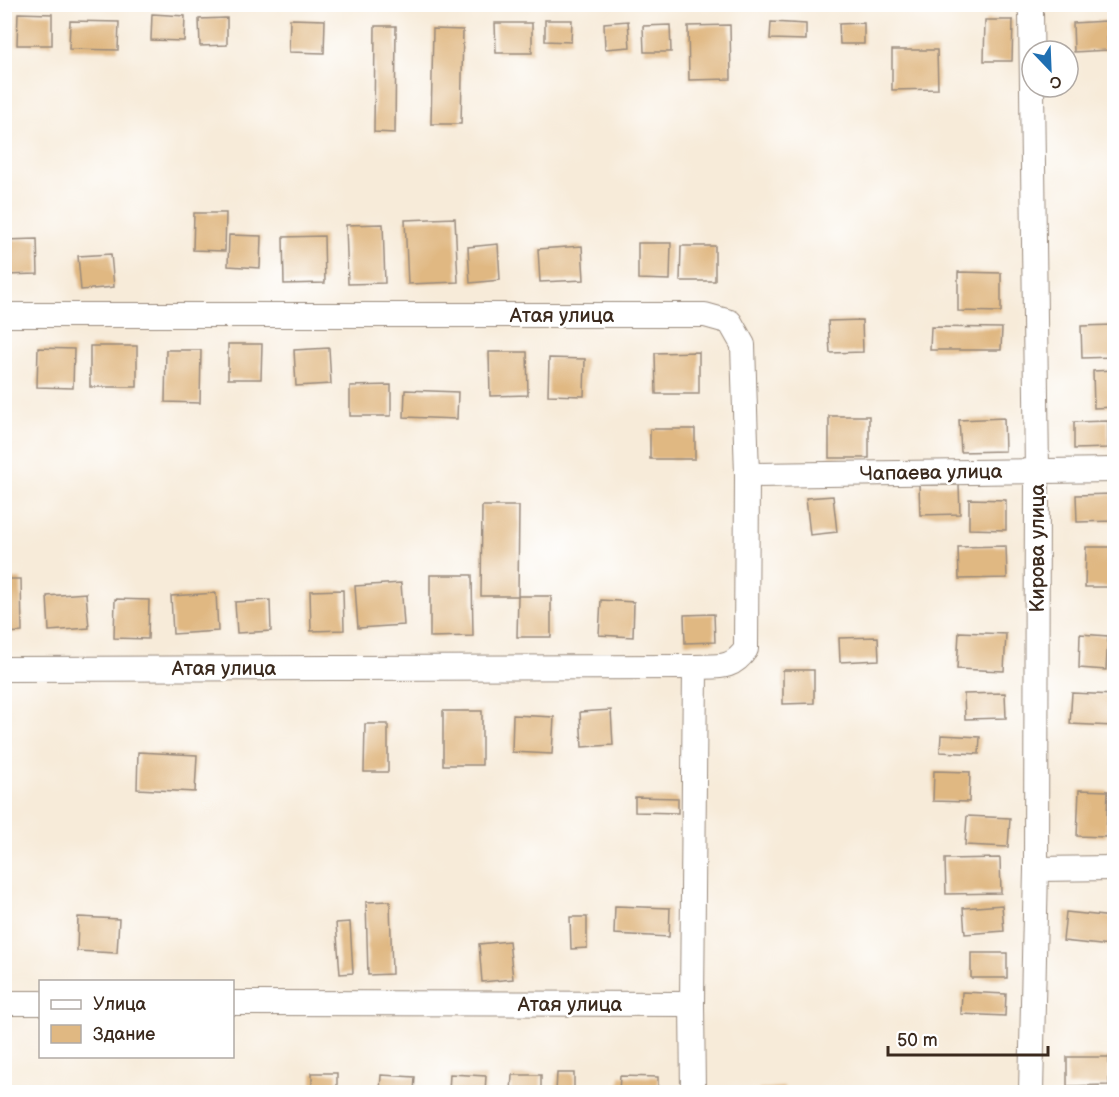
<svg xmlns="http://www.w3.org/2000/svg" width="1119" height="1097" viewBox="0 0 1119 1097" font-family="'Balsamiq Sans',sans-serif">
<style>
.building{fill:#e0b882}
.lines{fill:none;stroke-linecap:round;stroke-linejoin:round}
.minor-casing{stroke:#998a7c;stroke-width:26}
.minor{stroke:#fff;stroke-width:24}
.labels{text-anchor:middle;stroke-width:5;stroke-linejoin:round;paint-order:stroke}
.street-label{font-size:20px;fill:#3b2a1e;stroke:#fff}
</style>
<rect width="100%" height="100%" fill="#fff"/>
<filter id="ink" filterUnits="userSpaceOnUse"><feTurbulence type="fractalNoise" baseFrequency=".0167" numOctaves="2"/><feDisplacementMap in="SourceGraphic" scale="12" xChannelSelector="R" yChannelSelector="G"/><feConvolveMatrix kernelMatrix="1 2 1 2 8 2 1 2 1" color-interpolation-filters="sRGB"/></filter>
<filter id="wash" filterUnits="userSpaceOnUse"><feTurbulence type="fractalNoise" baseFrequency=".008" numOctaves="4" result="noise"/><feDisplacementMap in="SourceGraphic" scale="24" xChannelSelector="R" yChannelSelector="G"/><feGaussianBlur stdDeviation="1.35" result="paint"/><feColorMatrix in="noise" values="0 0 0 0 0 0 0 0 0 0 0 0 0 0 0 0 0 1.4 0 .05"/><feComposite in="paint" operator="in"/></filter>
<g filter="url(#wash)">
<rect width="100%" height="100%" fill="#f7ebd9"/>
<g id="blocks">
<g class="building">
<path d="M18 13 52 14V45H17Z"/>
<path d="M152 14 185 16 184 41 151 40Z"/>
<path d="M227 18V45L200 46 199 19Z"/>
<path d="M290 19 325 20 324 53 289 52Z"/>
<path d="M545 20H572L571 42 545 41Z"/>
<path d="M985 20H1013L1012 61H984Z"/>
<path d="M70 21 119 22 118 50 69 49Z"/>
<path d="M628 21 630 47 605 49 604 23Z"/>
<path d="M1106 21 1108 50 1074 52 1073 23Z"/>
<path d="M771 22 806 24V40L770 39Z"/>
<path d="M495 23H532V53H496Z"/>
<path d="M864 23V44H840L839 24Z"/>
<path d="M670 25 671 52H644L643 26Z"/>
<path d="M730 25 731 79 689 80 688 26Z"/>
<path d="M375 26H396L395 133 374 132Z"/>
<path d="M433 29 463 30 461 124H431Z"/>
<path d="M892 50H937L938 89 892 90Z"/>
<path d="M194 213H226L225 251 193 250Z"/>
<path d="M455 218 458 282 408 284 405 220Z"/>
<path d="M383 224 385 283 348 284 346 225Z"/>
<path d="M229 235 261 236 260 268 228 266Z"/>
<path d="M324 236 325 283 284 284 283 237Z"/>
<path d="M37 239 38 274 4 275V240Z"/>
<path d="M638 243H671L670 280 638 279Z"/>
<path d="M498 244 500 280 470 283 468 247Z"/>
<path d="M582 246 584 280 540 282 538 249Z"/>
<path d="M681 246H715V281H680Z"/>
<path d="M111 254 114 287 81 290 78 256Z"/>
<path d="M958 272 1001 273V312L958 311Z"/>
<path d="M862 320 863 352 830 353 828 321Z"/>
<path d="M1114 325V357L1082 358 1081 326Z"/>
<path d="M931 327 1002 328 1001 350H930Z"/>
<path d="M228 344H262L261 379H228Z"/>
<rect x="90" y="346" width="47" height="41"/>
<path d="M38 348 74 349 73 388 37 387Z"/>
<path d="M329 348 331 384 296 386 294 350Z"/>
<path d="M166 350H201L200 403 165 402Z"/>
<path d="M489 352H527L528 395 490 396Z"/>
<path d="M699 352V394H656L655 353Z"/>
<rect x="4" y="356" width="5" height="32"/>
<path d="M549 358 585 359 584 396 548 395Z"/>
<path d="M1114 370V407L1094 408 1093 371Z"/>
<path d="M391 385V416H350V386Z"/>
<path d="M405 390 458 392 457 419 404 417Z"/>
<rect x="829" y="416" width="40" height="42"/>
<path d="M1004 418 1005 451 961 452 959 420Z"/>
<path d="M1108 421V448L1074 449V422Z"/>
<rect x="650" y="429" width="45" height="30"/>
<path d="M919 485H959L960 514 920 515Z"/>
<path d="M1113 494 1114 521 1077 522 1076 495Z"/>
<path d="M833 496 837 532 810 535 806 498Z"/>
<path d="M969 499 1006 500V530L969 529Z"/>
<path d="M482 506H519L518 596H551V637H517L518 596H481Z"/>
<path d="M1006 546 1007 578 959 579 958 547Z"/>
<path d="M1086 547H1110L1109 587H1085Z"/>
<path d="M430 575H472L473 636 430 637Z"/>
<path d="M4 579H21L22 632 4 633Z"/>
<path d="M401 583 404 625 358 628 355 586Z"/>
<path d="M343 590 344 630 311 631 310 591Z"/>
<path d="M86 593 89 628 49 631 47 596Z"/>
<path d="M216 593 218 631 173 634 171 596Z"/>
<path d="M115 599 149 600 148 639 114 638Z"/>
<path d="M270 600 271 631 237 633 235 602Z"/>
<path d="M601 600 634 602 633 637 599 635Z"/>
<path d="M714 614 715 642 685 643 684 615Z"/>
<path d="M959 632 1006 634 1004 671 957 669Z"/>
<path d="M1080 634 1108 636 1106 670 1079 668Z"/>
<path d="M878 637 879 660 840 662 839 638Z"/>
<path d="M783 670H814V703L783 704Z"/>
<path d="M1005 693 1006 718 965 719 964 694Z"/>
<path d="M1072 693 1114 695V726L1070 724Z"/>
<path d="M611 710 613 745 582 747 580 712Z"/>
<rect x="443" y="711" width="39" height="54"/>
<path d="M513 715 554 717 552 754 512 752Z"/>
<path d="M5 720 9 721V759H5Z"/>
<path d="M365 724H388V772H364Z"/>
<path d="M941 735 980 737 979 754 940 752Z"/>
<path d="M138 752 197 755 195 792 137 789Z"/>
<path d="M934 771 970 772 969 802 933 801Z"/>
<path d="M1079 790 1108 791 1106 837 1077 836Z"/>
<path d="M635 797 678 798V813L635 812Z"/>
<path d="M967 816 1010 818 1008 847 965 845Z"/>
<path d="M1000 858 1001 893 946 894 945 859Z"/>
<path d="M390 901 392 974 368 975 366 902Z"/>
<path d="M1002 905 1004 931 965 934 963 908Z"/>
<path d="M615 906 670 908 669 937 614 934Z"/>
<path d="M1066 912 1113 917 1110 946 1063 941Z"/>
<path d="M78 917 119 919 117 953 77 951Z"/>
<path d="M570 917H587V948L571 949Z"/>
<path d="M350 922 353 973 340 974 336 923Z"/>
<path d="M509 941 513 979 482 982 479 944Z"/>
<rect x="971" y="953" width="36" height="25"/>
<path d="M962 992 1006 994 1005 1016 961 1014Z"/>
<path d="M1067 1057H1109V1085L1067 1086Z"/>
<rect x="312" y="1073" width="25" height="19"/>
<path d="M557 1073H574V1092H556Z"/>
<path d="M450 1074 486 1076 485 1092H449Z"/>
<path d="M381 1075 415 1077 414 1092H380Z"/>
<path d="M512 1075H541V1092H511Z"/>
<path d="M620 1076 658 1077V1092H619Z"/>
<path d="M784 1087V1092H759V1089Z"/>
</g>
</g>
</g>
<g filter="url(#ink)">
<use href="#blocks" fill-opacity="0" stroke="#998a7c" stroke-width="1.5"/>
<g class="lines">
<g class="minor-casing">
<g id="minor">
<path d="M1028 4 1031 12 1037 471 1036 869 1031 1092"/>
<path d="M4 315H705L730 322 743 345 747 475 746 649C732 670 718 666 695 667L692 1004 693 1092"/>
<path d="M747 475 1114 470"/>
<path d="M4 669 695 667"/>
<path d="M1036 869 1114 868"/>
<path d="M4 1003H40"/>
<path d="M232 1003 692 1004"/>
</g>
</g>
<use href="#minor" class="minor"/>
</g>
</g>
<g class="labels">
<g class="street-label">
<text x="562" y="322">Атая улица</text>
<text transform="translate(931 472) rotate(-1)" y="7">Чапаева улица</text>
<text transform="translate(1037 548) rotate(-90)" y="7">Кирова улица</text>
<text x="224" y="675">Атая улица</text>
<text x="570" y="1011">Атая улица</text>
</g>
</g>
<rect width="1119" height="1097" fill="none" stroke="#fff" stroke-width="24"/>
<rect x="39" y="980" width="195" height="78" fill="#ffffff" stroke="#b1aaa5" stroke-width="1.5"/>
<rect x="51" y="1000" width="30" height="9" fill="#ffffff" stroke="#b1aaa5" stroke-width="1.5"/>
<text x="93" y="1010" font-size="18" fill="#3b2a1e">Улица</text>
<rect x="51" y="1025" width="30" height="18" fill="#e0b882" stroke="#b1aaa5" stroke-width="1.5"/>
<text x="93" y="1040" font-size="18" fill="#3b2a1e">Здание</text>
<g transform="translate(1050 69) rotate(157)"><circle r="28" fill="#ffffff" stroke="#b1aaa5" stroke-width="1.5"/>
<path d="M0-4.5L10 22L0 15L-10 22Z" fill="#1f6fb2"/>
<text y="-9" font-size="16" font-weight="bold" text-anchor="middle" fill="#3b2a1e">С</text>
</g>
<path d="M888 1046v9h160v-9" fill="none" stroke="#3b2a1e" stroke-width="3"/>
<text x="897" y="1046" font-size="18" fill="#3b2a1e" stroke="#ffffff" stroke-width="4.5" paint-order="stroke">50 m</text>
</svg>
